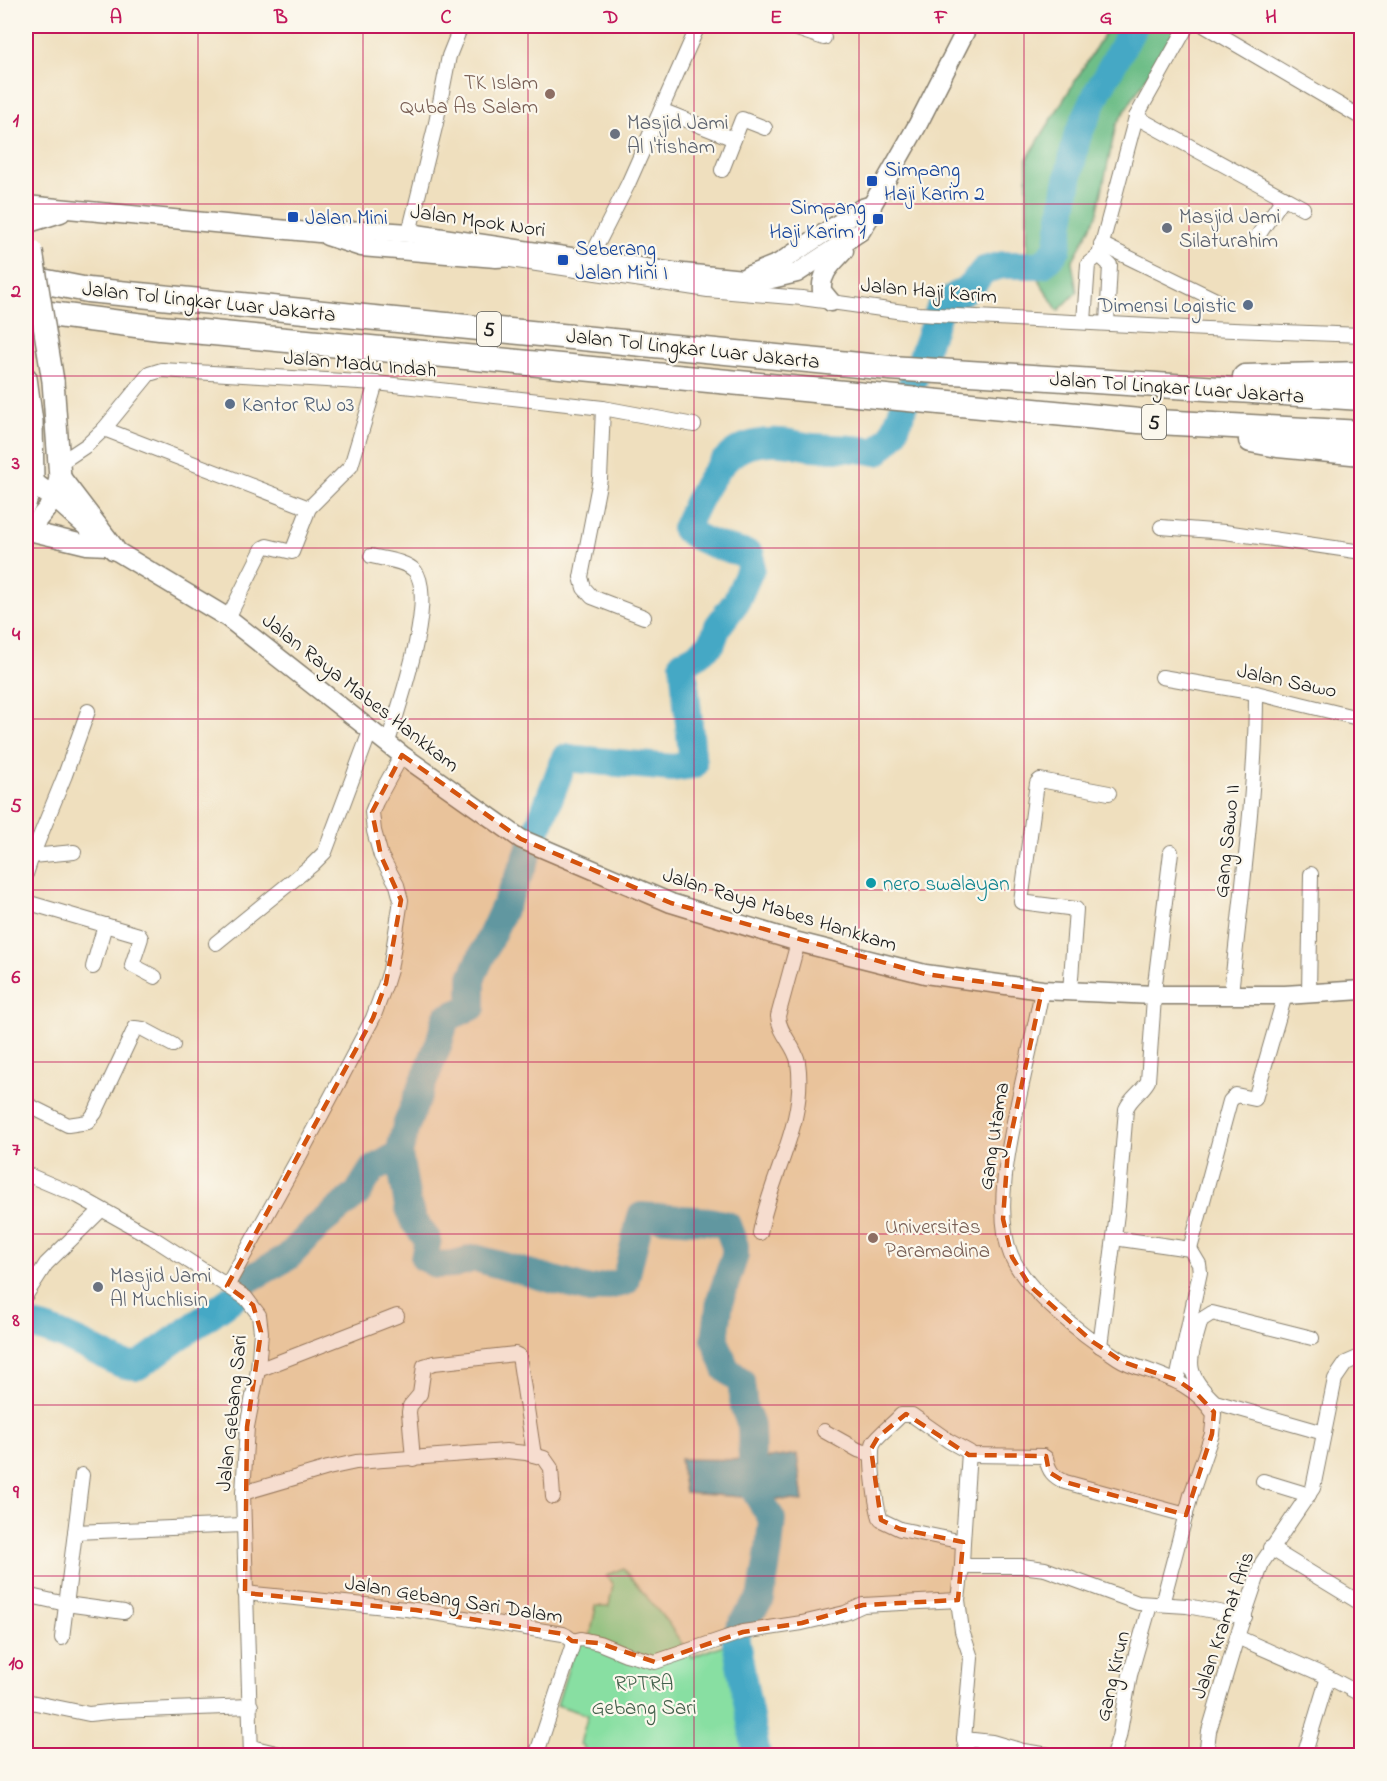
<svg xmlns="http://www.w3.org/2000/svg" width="1387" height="1781" viewBox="0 0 1387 1781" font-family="'Indie Flower',sans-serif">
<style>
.green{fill:#88dfa2;stroke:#527e5f;stroke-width:1.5}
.forest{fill:#6ebe88;stroke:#456d52;stroke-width:1.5}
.water{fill:#45a8c5;stroke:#306270;stroke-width:1.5}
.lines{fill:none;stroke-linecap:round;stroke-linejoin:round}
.river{stroke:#45a8c5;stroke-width:28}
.minor-casing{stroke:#867e6d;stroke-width:16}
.secondary-casing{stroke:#867e6d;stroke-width:21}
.primary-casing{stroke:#867e6d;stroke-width:24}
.motorway-casing{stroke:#867e6d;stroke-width:27}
.minor{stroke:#fff;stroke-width:14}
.secondary{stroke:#fff;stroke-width:18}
.primary{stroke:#fff;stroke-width:21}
.motorway{stroke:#fff;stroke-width:24}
.primary-bridge-casing{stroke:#867e6d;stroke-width:24;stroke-linecap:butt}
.primary-bridge{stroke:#fff;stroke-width:21}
.marked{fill:#d4530e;fill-opacity:0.2;stroke:#d4530e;stroke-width:4.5;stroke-dasharray:12 8;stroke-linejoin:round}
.grid{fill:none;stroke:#c2185b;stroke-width:1.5;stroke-opacity:0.55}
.education-dot{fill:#8d6e63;stroke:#fbf7ec;stroke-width:2}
.worship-dot{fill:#6b7280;stroke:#fbf7ec;stroke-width:2}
.transit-dot{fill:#1a4fb4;stroke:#fbf7ec;stroke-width:2}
.service-dot{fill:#5c6f8a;stroke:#fbf7ec;stroke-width:2}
.culture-dot{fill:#0f9aa8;stroke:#fbf7ec;stroke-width:2}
.labels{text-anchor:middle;stroke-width:4.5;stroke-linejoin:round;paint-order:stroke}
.shield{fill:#fbf7ec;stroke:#5f5e5a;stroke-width:1.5}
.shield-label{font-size:20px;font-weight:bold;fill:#1c1c1c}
.education-label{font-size:21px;fill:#785e54;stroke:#fbf7ec;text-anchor:end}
.worship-label{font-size:21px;fill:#5b616d;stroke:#fbf7ec;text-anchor:start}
.transit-label{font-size:21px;fill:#164399;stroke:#fbf7ec;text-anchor:start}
.street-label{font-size:21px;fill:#1c1c1c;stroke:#fbf7ec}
.service-label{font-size:21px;fill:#4e5e75;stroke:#fbf7ec;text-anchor:end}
.culture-label{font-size:21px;fill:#0d838f;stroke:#fbf7ec;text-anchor:start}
.park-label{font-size:21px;fill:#42604b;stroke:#fbf7ec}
.neatline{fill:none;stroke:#c2185b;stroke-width:2}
.grid-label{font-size:20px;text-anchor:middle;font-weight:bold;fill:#c2185b}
</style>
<rect width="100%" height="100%" fill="#fbf7ec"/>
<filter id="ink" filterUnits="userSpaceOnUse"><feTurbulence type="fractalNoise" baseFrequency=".0167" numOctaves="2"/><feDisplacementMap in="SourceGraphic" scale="12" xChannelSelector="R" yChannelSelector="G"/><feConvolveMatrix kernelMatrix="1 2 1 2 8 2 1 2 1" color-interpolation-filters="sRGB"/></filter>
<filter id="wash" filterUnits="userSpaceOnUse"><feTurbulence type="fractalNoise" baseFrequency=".008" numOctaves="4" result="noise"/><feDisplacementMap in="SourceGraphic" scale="24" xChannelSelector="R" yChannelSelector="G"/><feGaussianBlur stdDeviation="1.35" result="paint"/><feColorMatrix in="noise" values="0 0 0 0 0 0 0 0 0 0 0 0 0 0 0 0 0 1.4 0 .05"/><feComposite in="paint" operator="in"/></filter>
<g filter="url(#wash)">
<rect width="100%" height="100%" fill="#efdfbe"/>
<path class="green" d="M623 1568 668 1623 691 1657 731 1642 750 1755H582L584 1746 580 1744 588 1715 557 1705 576 1643 590 1638 596 1606H609L613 1584 606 1576Z"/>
<path class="forest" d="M1109 26H1179L1116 125 1097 215 1072 262 1077 292 1058 311 1027 261V159Z"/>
<path class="water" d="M797 1454 803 1501 685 1493 680 1459 756 1460Z"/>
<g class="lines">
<g class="river">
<path d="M240 1290 247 1280 288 1257 319 1225 357 1194 372 1170 399 1154"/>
<path d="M26 1325C50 1328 77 1342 100 1353 116 1361 119 1366 138 1366L236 1296"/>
<path d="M757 1756 735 1636 746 1617 761 1599 769 1550 772 1519 751 1485 752 1461 751 1425 744 1408 741 1381 726 1369 715 1340 720 1300 735 1255V1246L727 1225 709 1221 641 1216 625 1282 590 1290 475 1258 454 1264 437 1265 424 1258 428 1240 415 1223 408 1206 399 1154 406 1126 439 1043 446 1018 472 1007V977L524 864 565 758 672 768 693 765 683 663 696 656 712 643 718 626 736 602 751 568V555C728 549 704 544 685 529 695 505 713 467 735 452 746 444 766 441 780 442 791 442 802 446 812 447 834 449 855 447 877 452L893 435 941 305 971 286 984 270 1003 265H1042L1057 249 1066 189 1077 137 1098 91 1134 26"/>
</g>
</g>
</g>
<g filter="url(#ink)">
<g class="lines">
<g class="minor-casing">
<g id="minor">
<path d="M788 26 824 38"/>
<path d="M1205 26 1362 118"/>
<path d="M661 110 734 139"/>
<path d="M1136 117 1303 208"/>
<path d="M722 170 742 119 765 128"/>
<path d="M409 233 436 123 449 56 461 26"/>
<path d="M1255 240 1284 197"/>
<path d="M1101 244 1216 300"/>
<path d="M1099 255 1136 117 1187 26"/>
<path d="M1099 255 1110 265 1107 323"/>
<path d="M504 259 708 290 802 298 918 314 1207 329 1362 335"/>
<path d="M589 261 628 184 698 26"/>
<path d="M1084 322 1088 264 1099 255"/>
<path d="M603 408 600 479 581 577 584 588 592 597 644 617"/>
<path d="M104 429 309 508"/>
<path d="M60 463 87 445 104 429 149 374 162 370 376 383 603 408 694 425"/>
<path d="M1161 527 1225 532 1362 552"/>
<path d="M371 556C384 559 406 561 415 571 437 598 398 709 388 742"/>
<path d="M228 618 263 548 267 546 292 552 309 508 351 466 376 383"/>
<path d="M1162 677 1256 693 1362 719"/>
<path d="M74 852 32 856 65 775 88 711"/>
<path d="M26 854 32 856 26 874"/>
<path d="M26 902 139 935 141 938 132 965 155 977"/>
<path d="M216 943 312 865 325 852 371 729"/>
<path d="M93 967 105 925"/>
<path d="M1042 990C1036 1022 1029 1053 1022 1084 1012 1131 992 1210 1011 1255 1027 1293 1083 1335 1118 1358 1127 1364 1137 1367 1147 1370 1175 1380 1197 1388 1214 1414L1212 1434 1191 1495 1162 1604"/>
<path d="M1070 992 1076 909 1021 902 1037 783 1040 780 1109 793"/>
<path d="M1309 993 1311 874"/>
<path d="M1231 994C1241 894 1256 793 1256 693"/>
<path d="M1360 1099 1362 1089"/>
<path d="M26 1104 68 1125 88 1122 95 1113 135 1028 143 1029 173 1045"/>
<path d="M26 1174 78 1196 153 1238 246 1298 259 1315 261 1332 258 1370 247 1427 243 1493 251 1756"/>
<path d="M760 1233C770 1175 807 1123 798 1062 795 1045 779 1034 778 1016L798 942"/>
<path d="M1114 1238 1190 1249 1199 1264 1200 1272 1177 1380"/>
<path d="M1190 1249 1230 1101 1236 1095 1255 1099 1285 995"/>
<path d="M227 1286 300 1155 373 1018 386 983 390 970 401 900 397 885 381 856 374 831 372 812 376 802 402 755"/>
<path d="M26 1295 46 1264 101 1210"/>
<path d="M1312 1338 1212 1313 1201 1320C1190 1361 1181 1370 1215 1402L1324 1433"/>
<path d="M1100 1346 1118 1206 1126 1109C1131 1097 1142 1092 1148 1081L1155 984 1171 852"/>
<path d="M258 1370 397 1316"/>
<path d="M824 1431 858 1450 871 1454"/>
<path d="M969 1455 1043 1456 1046 1458C1049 1472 1053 1476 1065 1482L1186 1515"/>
<path d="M413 1459 409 1412 410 1406 420 1394 424 1366 434 1363 515 1354 519 1356 534 1455"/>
<path d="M1263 1481 1309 1495"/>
<path d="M243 1493 328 1468 356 1462 506 1451 526 1453 544 1458 551 1468 553 1497"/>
<path d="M75 1532 243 1525"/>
<path d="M963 1542 969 1452 949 1441 912 1415H901C894 1423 878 1435 874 1442 868 1451 876 1508 881 1520L900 1529 963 1542 962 1566 958 1600 962 1631 971 1658 964 1739 992 1742 1023 1751 1056 1756"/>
<path d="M1270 1548 1362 1604"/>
<path d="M962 1566H1022L1045 1569 1138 1603 1187 1606 1245 1617"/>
<path d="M245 1593 416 1610 563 1634C570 1637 572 1640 572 1647L536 1756"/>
<path d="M26 1595 66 1604 124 1612"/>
<path d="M1237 1637 1328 1677 1362 1695"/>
<path d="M62 1638 82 1475"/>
<path d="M572 1641 581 1639 599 1643 626 1654 655 1662 743 1632 802 1623 845 1613 863 1605 958 1600"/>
<path d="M26 1701 89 1714 118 1711 251 1706"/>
<path d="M964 1739 968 1756"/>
<path d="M251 1747 288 1756"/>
<path d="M1113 1756 1119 1737 1130 1675 1150 1605"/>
<path d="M1206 1756 1209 1731 1237 1637 1262 1563 1313 1488 1335 1379 1346 1363 1362 1356"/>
<path d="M1304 1756 1328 1677"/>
</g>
</g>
<g class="secondary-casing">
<g id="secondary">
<path d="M26 205 319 233 364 230 409 233 673 272 763 281 797 273 861 231 871 215 872 205 917 126 968 26"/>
<path d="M26 224 61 213"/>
<path d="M327 236 361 247 496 258 513 257"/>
<path d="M747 276 779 263 862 208 872 205"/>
<path d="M831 302 822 291C820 273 833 263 844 251"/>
<path d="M26 506 33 483"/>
<path d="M29 531 87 545 108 546"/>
<path d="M26 534 55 499 108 546 228 618 402 755 521 839 671 903 798 942 925 974 1042 990 1154 995H1285L1362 990"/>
</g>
</g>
<g class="primary-casing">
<g id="primary">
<path d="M26 378 32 422 33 483"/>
<path d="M26 478 55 499 60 478 53 381"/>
<path d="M60 478 114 549"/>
</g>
</g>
<g class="motorway-casing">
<g id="motorway">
<path d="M26 278 88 290 890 368 1362 398"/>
<path d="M26 311 160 328 1139 421 1362 433"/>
<path d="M1245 377 1362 374"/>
<path d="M1251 440 1278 445 1362 453"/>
</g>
</g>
<use href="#minor" class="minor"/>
<use href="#secondary" class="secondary"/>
<use href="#primary" class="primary"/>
<use href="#motorway" class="motorway"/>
<g class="primary-bridge-casing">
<path id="primary-bridge" d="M32 251 53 381"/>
</g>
<use href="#primary-bridge" class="primary-bridge"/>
</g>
</g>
<path class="marked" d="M402 755 521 839 671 903 925 974 1042 990 1008 1149 1003 1219 1012 1257 1030 1286 1093 1342 1123 1362 1177 1380 1196 1393 1214 1412 1212 1434 1186 1515 1065 1482 1049 1472 1046 1456 969 1455 906 1414 878 1437 871 1449 881 1520 900 1529 963 1542 958 1600 863 1605 802 1623 743 1632 655 1662 599 1643 572 1641 563 1634 416 1610 245 1593 247 1427 261 1332 253 1305 227 1286 373 1018 386 983 401 900 381 856 372 812Z"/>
<path class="grid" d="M198 26V1756M363 26V1756M528 26V1756M694 26V1756M859 26V1756M1024 26V1756M1189 26V1756M26 204H1362M26 376H1362M26 548H1362M26 719H1362M26 890H1362M26 1062H1362M26 1234H1362M26 1405H1362M26 1576H1362"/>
<g class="education-dot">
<circle cx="550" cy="94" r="6"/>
<circle cx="873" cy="1238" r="6"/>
</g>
<g class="worship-dot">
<circle cx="615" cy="134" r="6"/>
<circle cx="1167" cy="228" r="6"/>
<circle cx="98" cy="1287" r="6"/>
</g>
<g class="transit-dot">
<rect x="866" y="175" width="12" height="12" rx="3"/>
<rect x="287" y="211" width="12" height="12" rx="3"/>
<rect x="872" y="213" width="12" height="12" rx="3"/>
<rect x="557" y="254" width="12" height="12" rx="3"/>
</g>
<g class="service-dot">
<circle cx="1248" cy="305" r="6"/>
<circle cx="230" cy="404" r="6"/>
</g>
<circle class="culture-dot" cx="871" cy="883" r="6"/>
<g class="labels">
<g class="shield">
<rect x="477" y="312" width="24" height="34" rx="4.5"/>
<rect x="1142" y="405" width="24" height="34" rx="4.5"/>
</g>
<g class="shield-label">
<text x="489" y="336">5</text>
<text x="1154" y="429">5</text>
</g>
<g class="education-label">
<text x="538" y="89">TK Islam<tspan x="538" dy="24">Quba As Salam</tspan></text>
<text x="885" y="1233" text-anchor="start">Universitas<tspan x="885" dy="24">Paramadina</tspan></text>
</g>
<g class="worship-label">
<text x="627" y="129">Masjid Jami<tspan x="627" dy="24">Al I'tisham</tspan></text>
<text x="1179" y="223">Masjid Jami<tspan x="1179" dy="24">Silaturahim</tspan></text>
<text x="110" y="1282">Masjid Jami<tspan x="110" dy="24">Al Muchlisin</tspan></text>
</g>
<g class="transit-label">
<text x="884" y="176">Simpang<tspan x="884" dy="24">Haji Karim 2</tspan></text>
<text x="866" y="214" text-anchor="end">Simpang<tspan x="866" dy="24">Haji Karim 1</tspan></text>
<text x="305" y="224">Jalan Mini</text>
<text x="575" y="255">Seberang<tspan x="575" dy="24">Jalan Mini I</tspan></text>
</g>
<g class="street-label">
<text transform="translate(478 220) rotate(8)" y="7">Jalan Mpok Nori</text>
<text transform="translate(929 290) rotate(5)" y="7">Jalan Haji Karim</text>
<text transform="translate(209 301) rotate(6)" y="7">Jalan Tol Lingkar Luar Jakarta</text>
<text transform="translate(693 348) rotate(6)" y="7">Jalan Tol Lingkar Luar Jakarta</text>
<text transform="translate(360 363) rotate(5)" y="7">Jalan Madu Indah</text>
<text transform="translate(1177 387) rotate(4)" y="7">Jalan Tol Lingkar Luar Jakarta</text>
<text transform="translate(1287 680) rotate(12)" y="7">Jalan Sawo</text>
<text transform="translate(361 692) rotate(38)" y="7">Jalan Raya Mabes Hankkam</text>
<text transform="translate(1226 841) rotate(-84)" y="7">Gang Sawo II</text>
<text transform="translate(780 909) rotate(17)" y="7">Jalan Raya Mabes Hankkam</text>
<text transform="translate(993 1136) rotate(-81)" y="7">Gang Utama</text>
<text transform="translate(231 1413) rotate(-84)" y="7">Jalan Gebang Sari</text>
<text transform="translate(454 1599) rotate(9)" y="7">Jalan Gebang Sari Dalam</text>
<text transform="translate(1222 1625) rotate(-71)" y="7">Jalan Kramat Aris</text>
<text transform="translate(1112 1676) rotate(-77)" y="7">Gang Kirun</text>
</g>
<g class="service-label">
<text x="1236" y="312">Dimensi Logistic</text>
<text x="242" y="411" text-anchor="start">Kantor RW 03</text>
</g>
<g class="culture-label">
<text x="883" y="890">nero swalayan</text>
</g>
<g class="park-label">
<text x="644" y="1690">RPTRA<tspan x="644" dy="24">Gebang Sari</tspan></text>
</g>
</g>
<rect width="1387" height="1781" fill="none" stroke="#fbf7ec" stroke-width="66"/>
<rect x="33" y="33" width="1321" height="1715" class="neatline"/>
<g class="grid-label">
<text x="116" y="23">A</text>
<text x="281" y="23">B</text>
<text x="446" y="23">C</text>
<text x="611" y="23">D</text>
<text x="776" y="23">E</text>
<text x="941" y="23">F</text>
<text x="1106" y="23">G</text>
<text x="1271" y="23">H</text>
<text x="16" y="126">1</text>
<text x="16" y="297">2</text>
<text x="16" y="469">3</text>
<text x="16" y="640">4</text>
<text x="16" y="812">5</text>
<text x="16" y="983">6</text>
<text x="16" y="1155">7</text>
<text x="16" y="1326">8</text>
<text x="16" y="1498">9</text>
<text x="16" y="1669">10</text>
</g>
</svg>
